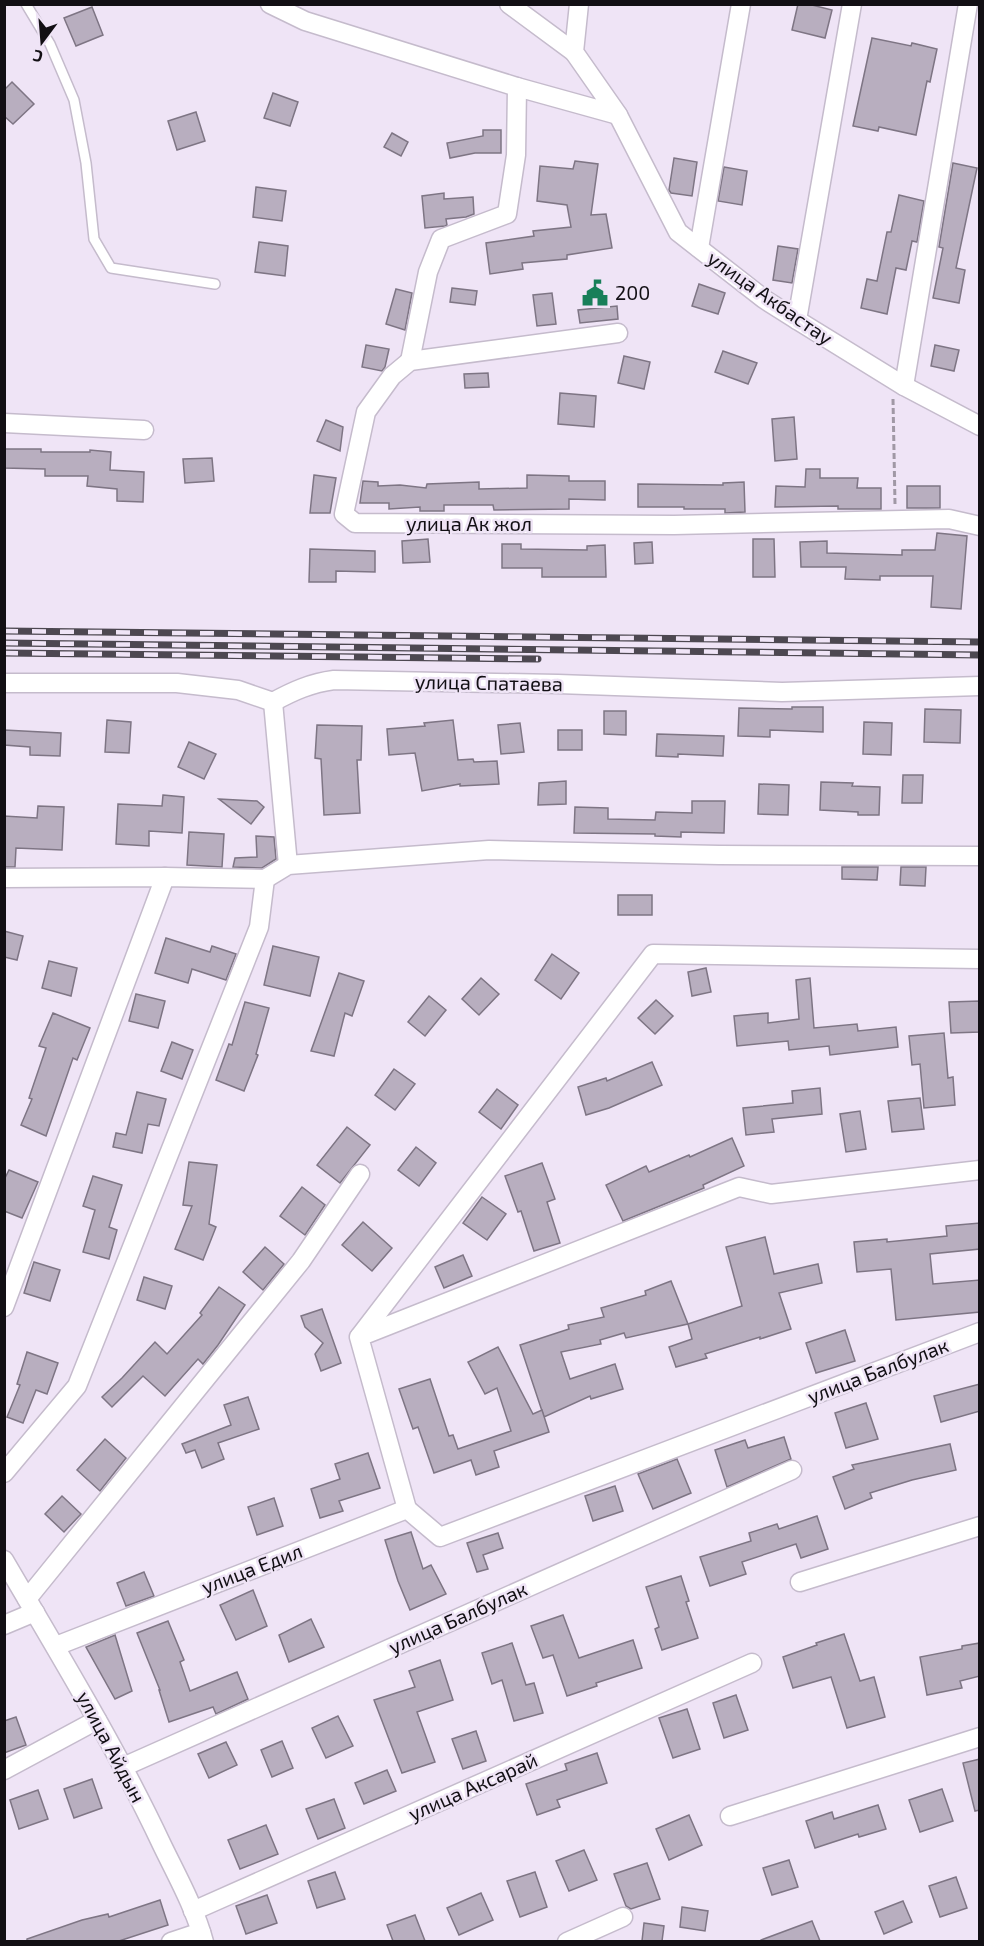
<svg xmlns="http://www.w3.org/2000/svg" width="984" height="1946" viewBox="0 0 984 1946" font-family="'Exo 2',sans-serif">
<style>
.building{fill:#b8aebf;stroke:#7e7584;stroke-width:1.5}
.lines{fill:none;stroke-linecap:round;stroke-linejoin:round}
.service-casing{stroke:#c5bbcc;stroke-width:12}
.minor-casing{stroke:#c5bbcc;stroke-width:21}
.path{stroke:#a098a5;stroke-width:3;stroke-dasharray:6 3;stroke-linecap:butt}
.service{stroke:#fff;stroke-width:9}
.minor{stroke:#fff;stroke-width:18}
.rail-casing{stroke:#4d4851;stroke-width:7}
.rail{stroke:#efe4f6;stroke-width:4.5;stroke-dasharray:14;stroke-linecap:butt}
.labels{text-anchor:middle;stroke-width:5;stroke-linejoin:round;paint-order:stroke}
.poi-label{font-size:20px;fill:#120f14;stroke:#efe4f6;text-anchor:start}
.street-label{font-size:20px;fill:#120f14;stroke:#efe4f6}
</style>
<rect width="100%" height="100%" fill="#efe4f6"/>
<g class="building">
<path d="M798 4H808L832 10 825 38 792 30Z"/>
<path d="M92 7 103 35 76 46 64 18Z"/>
<path d="M872 38 911 46 912 43 937 49 930 82 927 81 916 135 879 127 878 131 853 126Z"/>
<path d="M12 82 34 104 13 124 4 116V90Z"/>
<path d="M273 93 298 102 290 126 264 118Z"/>
<path d="M196 112 205 141 177 150 168 121Z"/>
<path d="M483 130H501V153H475L450 158 447 143 483 136Z"/>
<path d="M392 133 408 142 401 156 384 147Z"/>
<path d="M674 158 697 162 692 196 671 193 669 190Z"/>
<path d="M575 161 598 164 591 215 606 214 612 248 567 255V259L522 263 523 269 490 274 486 243 534 236 533 231 571 227 567 205 537 201 540 166 573 169Z"/>
<path d="M953 163 977 168 956 268 965 270 959 303 933 298 943 248 939 247Z"/>
<path d="M724 167 747 171 742 205 718 201Z"/>
<path d="M256 187 286 191 282 221 253 217Z"/>
<path d="M444 193V199L473 197 474 214 466 217 446 219 447 225 445 226 425 228 422 196Z"/>
<path d="M899 195 924 201 917 242 912 241 906 270 896 268 887 314 861 308 867 279 877 281 887 232H891Z"/>
<path d="M259 242 288 246 285 276 255 272Z"/>
<path d="M778 246 798 249 792 283 773 280Z"/>
<path d="M699 284 725 293 718 314 692 306Z"/>
<path d="M452 288 477 291 475 305 450 302Z"/>
<path d="M396 289 412 293 405 330 386 324Z"/>
<path d="M552 293 556 324 537 326 533 295Z"/>
<path d="M617 306 618 319 580 323 578 310Z"/>
<path d="M366 345 389 349 385 367 382 371 362 367Z"/>
<path d="M935 345 959 350 954 371 931 366Z"/>
<path d="M723 351 757 363 748 384 715 372Z"/>
<path d="M624 356 650 362 644 389 618 383Z"/>
<path d="M488 373 489 387 465 388 464 374Z"/>
<path d="M560 393 596 396 594 427 558 424Z"/>
<path d="M794 417 797 459 775 461 772 419Z"/>
<path d="M326 420 343 427 340 451 317 441Z"/>
<path d="M4 449H41V452H90V450L111 452 110 470 144 472 143 502 117 501V489L87 486 88 476H45V469L4 468Z"/>
<path d="M212 458 214 481 185 483 183 459Z"/>
<path d="M806 469H820V478H858L857 488H881V509H838V506L775 507 776 486 805 487Z"/>
<path d="M314 475 336 478 330 513H310Z"/>
<path d="M527 475 569 476V481H605V500L569 499V509L494 510 493 505H444V511H420V507L389 509V503H360L363 481 378 482V486L400 485 426 488 427 484 479 482V489L527 488Z"/>
<path d="M744 482 745 512 725 513V509H684V507H638V484L723 485V483Z"/>
<rect x="907" y="486" width="33" height="22"/>
<path d="M937 533 967 536 961 609 931 607 933 576H880V580L845 579 846 567H801L800 542 827 541V553L902 555V550H935Z"/>
<path d="M428 539 430 562 403 563 402 541Z"/>
<path d="M753 539H774L775 577H753Z"/>
<path d="M652 542 653 563 635 564 634 543Z"/>
<path d="M502 544H521V549L587 550V546L605 545 606 577H542V568H502Z"/>
<path d="M310 549 375 551V572L336 571V582H309Z"/>
<path d="M792 707H823V732L770 730V737L738 736 739 708 792 709Z"/>
<path d="M925 709 961 710 960 743 924 742Z"/>
<path d="M604 711H626V735L604 734Z"/>
<path d="M107 720 131 722 129 753 105 752Z"/>
<path d="M453 720 458 760 473 759 474 762 497 761 499 784 460 786V784L422 791 415 753 389 755 387 729 425 726 424 723Z"/>
<path d="M864 722 892 723 891 755 863 754Z"/>
<path d="M520 723 524 752 501 754 498 725Z"/>
<path d="M317 725 362 726 361 760H357L360 813 324 815 321 759 315 758Z"/>
<path d="M4 730 61 733 60 756 30 755V747L4 745Z"/>
<rect x="558" y="730" width="24" height="20"/>
<path d="M657 734 724 736 723 756 678 754V757L656 756Z"/>
<path d="M189 742 216 754 204 779 178 767Z"/>
<path d="M903 775H923L922 803H902Z"/>
<path d="M566 781V804L538 805 539 783Z"/>
<path d="M821 782 853 783 852 786 880 787 879 815H858V812L820 810Z"/>
<path d="M759 784 789 785 788 815 758 814Z"/>
<path d="M163 795 184 797 182 833 149 831V846L116 844 118 804 162 806Z"/>
<path d="M219 799 257 801 264 807 251 824Z"/>
<path d="M692 801H725L724 833 681 832V837L655 836V834L574 833 575 807 608 808V819L655 820 656 812 692 813Z"/>
<path d="M38 806 64 807 62 850 16 848 15 867H4V816L37 818Z"/>
<path d="M189 832 224 834 222 867 187 865Z"/>
<path d="M256 836 274 837 276 859 262 868 233 867 235 858 257 857Z"/>
<path d="M842 867H878L877 880 842 879Z"/>
<path d="M901 867H926L925 886 900 885Z"/>
<rect x="618" y="895" width="34" height="20"/>
<path d="M4 931 23 936 17 960 4 957Z"/>
<path d="M166 938 210 952 212 946 236 954 226 980 192 969 188 983 155 973Z"/>
<path d="M273 946 319 957 310 996 264 985Z"/>
<path d="M552 954 579 973 561 999 535 980Z"/>
<path d="M49 961 77 968 71 996 42 988Z"/>
<path d="M706 968 711 992 692 996 688 972Z"/>
<path d="M339 973 364 981 352 1016 345 1013 334 1056 311 1051Z"/>
<path d="M481 978 499 994 479 1015 462 999Z"/>
<path d="M810 978 814 1028 857 1024 858 1031 896 1027 898 1047 830 1055 829 1046 789 1050 788 1041 737 1046 734 1016 768 1013V1023L799 1019 796 980Z"/>
<path d="M136 994 165 1001 158 1028 129 1021Z"/>
<path d="M429 996 446 1010 425 1036 408 1022Z"/>
<path d="M656 1000 673 1016 655 1034 638 1018Z"/>
<path d="M980 1001V1032L951 1033 949 1002Z"/>
<path d="M245 1002 269 1008 256 1054 258 1055 244 1091 216 1080 229 1044 232 1045Z"/>
<path d="M53 1013 90 1028 77 1060 73 1058 46 1136 21 1125 32 1099 29 1098 46 1048 39 1046Z"/>
<path d="M944 1033 948 1078 953 1077 955 1105 924 1108 920 1064 912 1065 909 1036Z"/>
<path d="M172 1042 193 1050 182 1079 161 1071Z"/>
<path d="M652 1062 662 1085 609 1108 586 1115 578 1087 606 1078 607 1081Z"/>
<path d="M394 1069 415 1084 395 1110 375 1095Z"/>
<path d="M820 1088 822 1114 772 1119 774 1132 746 1135 743 1108 793 1103 792 1091Z"/>
<path d="M497 1089 518 1105 501 1129 479 1112Z"/>
<path d="M137 1092 166 1099 159 1126 148 1124 142 1153 113 1147 116 1133 126 1135Z"/>
<path d="M920 1098 924 1129 892 1132 888 1101Z"/>
<path d="M860 1111 866 1149 846 1152 840 1114Z"/>
<path d="M347 1127 370 1145 340 1183 317 1165Z"/>
<path d="M732 1138 744 1166 703 1185 704 1188 623 1221 606 1185 646 1166 649 1172 689 1155 690 1157Z"/>
<path d="M416 1147 436 1163 419 1186 398 1170Z"/>
<path d="M189 1162 217 1165 209 1224 216 1227 203 1260 175 1249 192 1206 183 1205Z"/>
<path d="M542 1163 555 1199 547 1202 560 1243 534 1251 521 1211 518 1212 505 1176Z"/>
<path d="M9 1170 38 1182 22 1218 4 1211V1180Z"/>
<path d="M93 1176 122 1185 109 1227 117 1230 109 1259 83 1252 95 1210 83 1206Z"/>
<path d="M302 1187 325 1205 305 1235 280 1216Z"/>
<path d="M482 1197 506 1214 487 1240 463 1223Z"/>
<path d="M363 1222 392 1248 372 1271 342 1245Z"/>
<path d="M980 1223V1249L930 1254 933 1284 980 1280V1312L896 1320 891 1269 857 1272 854 1242 887 1239V1242L947 1236 946 1226Z"/>
<path d="M765 1237 774 1274 818 1264 822 1283 779 1293 791 1329 760 1339V1337L705 1354 707 1358 676 1367 669 1347 692 1339 688 1324 626 1338 624 1333 600 1340 601 1344 561 1352 570 1379 615 1364 623 1389 591 1399 590 1396 544 1417 520 1345 569 1329 568 1325 604 1317 601 1308 646 1295 645 1291 671 1281 688 1324 742 1306 726 1247Z"/>
<path d="M265 1247 284 1264 263 1290 243 1272Z"/>
<path d="M463 1255 472 1276 444 1288 435 1267Z"/>
<path d="M34 1262 60 1270 50 1301 24 1293Z"/>
<path d="M144 1277 172 1286 165 1309 137 1300Z"/>
<path d="M219 1287 245 1305 218 1345 203 1364 198 1359 165 1396 143 1376 112 1407 102 1397 122 1378 155 1342 167 1354 202 1315 200 1313Z"/>
<path d="M322 1309 341 1363 321 1371 315 1354 323 1343 305 1327 301 1316Z"/>
<path d="M845 1330 855 1361 816 1373 806 1343Z"/>
<path d="M498 1347 533 1414 542 1410 549 1432 494 1451 499 1467 476 1475 471 1460 434 1473 418 1427 413 1429 399 1389 430 1379 449 1436 453 1435 458 1449 511 1431 497 1388 485 1394 468 1362Z"/>
<path d="M27 1352 58 1363 47 1394 36 1390 23 1423 7 1417 20 1385 17 1384Z"/>
<path d="M980 1384V1411L941 1422 934 1396Z"/>
<path d="M248 1397 259 1429 218 1443 224 1459 202 1468 195 1450 186 1453 182 1444 231 1425 224 1405Z"/>
<path d="M866 1403 878 1439 846 1448 835 1413Z"/>
<path d="M784 1437 791 1459 727 1487 715 1450 745 1440 748 1448Z"/>
<path d="M105 1439 126 1458 100 1491 77 1470Z"/>
<path d="M950 1444 956 1470 912 1480 870 1493 872 1498 845 1509 833 1477 854 1469 852 1465Z"/>
<path d="M368 1453 380 1488 339 1501 343 1511 320 1518 311 1489 340 1479 335 1464Z"/>
<path d="M677 1459 691 1493 653 1509 638 1474Z"/>
<path d="M615 1486 623 1511 593 1521 585 1496Z"/>
<path d="M62 1496 81 1514 64 1532 45 1514Z"/>
<path d="M274 1498 283 1526 257 1535 248 1507Z"/>
<path d="M817 1516 828 1549 801 1558 796 1544 742 1562 746 1574 710 1586 700 1557 751 1541 749 1533 777 1524 779 1529Z"/>
<path d="M411 1532 423 1569 431 1565 446 1594 410 1610 398 1581 385 1540Z"/>
<path d="M498 1533 503 1548 483 1555 488 1569 477 1572 467 1543Z"/>
<path d="M144 1572 154 1596 126 1606 117 1583Z"/>
<path d="M681 1576 689 1601 686 1602 698 1638 662 1650 655 1629 659 1627 646 1587Z"/>
<path d="M253 1590 267 1626 236 1640 220 1605Z"/>
<path d="M563 1615 579 1658 633 1640 642 1668 596 1683 597 1686 567 1696 553 1655 543 1658 531 1626Z"/>
<path d="M311 1619 324 1647 289 1662 279 1635Z"/>
<path d="M168 1621 184 1660 180 1662 190 1691 237 1672 248 1699 216 1714 213 1707 169 1722 159 1690H160L137 1633Z"/>
<path d="M844 1634 860 1681 874 1677 885 1717 847 1728 831 1677 793 1688 783 1657 817 1645 816 1643Z"/>
<path d="M115 1635 132 1691 115 1699 86 1647Z"/>
<path d="M512 1643 526 1685 534 1683 543 1713 514 1721 502 1680 492 1684 482 1653Z"/>
<path d="M980 1643V1676L960 1681 962 1688 927 1695 920 1657 962 1649V1646Z"/>
<path d="M440 1660 453 1700 417 1712 435 1762 402 1773 374 1700 415 1687 409 1671Z"/>
<path d="M736 1695 748 1730 724 1738 713 1703Z"/>
<path d="M687 1709 700 1749 673 1758 659 1718Z"/>
<path d="M338 1716 353 1746 326 1758 312 1728Z"/>
<path d="M16 1717 26 1745 4 1753V1721Z"/>
<path d="M476 1731 486 1761 463 1769 452 1739Z"/>
<path d="M282 1741 293 1768 272 1777 261 1750Z"/>
<path d="M226 1742 237 1765 209 1778 198 1754Z"/>
<path d="M597 1753 607 1783 557 1800 560 1807 537 1815 526 1784 567 1770 565 1764Z"/>
<path d="M980 1759V1810L975 1811 963 1763Z"/>
<path d="M387 1770 396 1791 364 1804 355 1783Z"/>
<path d="M92 1779 102 1808 74 1818 64 1789Z"/>
<path d="M942 1789 953 1821 920 1832 909 1800Z"/>
<path d="M38 1790 48 1819 19 1829 10 1800Z"/>
<path d="M334 1799 345 1828 318 1839 306 1809Z"/>
<path d="M878 1805 886 1829 859 1837 858 1834 815 1848 806 1821 832 1812 834 1819Z"/>
<path d="M689 1815 702 1845 669 1860 656 1829Z"/>
<path d="M266 1825 278 1854 240 1869 228 1840Z"/>
<path d="M584 1850 597 1880 569 1891 556 1861Z"/>
<path d="M789 1860 798 1887 772 1895 763 1868Z"/>
<path d="M647 1863 660 1899 631 1909 626 1906 614 1874Z"/>
<path d="M335 1872 345 1899 317 1908 308 1881Z"/>
<path d="M535 1872 547 1907 520 1917 507 1881Z"/>
<path d="M956 1877 967 1908 940 1917 929 1886Z"/>
<path d="M481 1893 493 1920 459 1935 447 1908Z"/>
<path d="M267 1895 277 1923 246 1934 236 1906Z"/>
<path d="M160 1900 168 1925 119 1941H27V1939L82 1920 108 1914 109 1917Z"/>
<path d="M903 1901 912 1922 884 1934 875 1912Z"/>
<path d="M682 1907 708 1911 705 1931 680 1927Z"/>
<path d="M415 1915 425 1941H393L387 1925Z"/>
<path d="M812 1921 820 1941H761V1940Z"/>
<path d="M644 1923 664 1926 662 1941H642Z"/>
</g>
<g class="lines">
<g class="service-casing">
<path id="service" d="M26 4 50 44 74 100 86 163 94 239 111 268 215 284"/>
</g>
<g class="minor-casing">
<g id="minor">
<path d="M270 4 305 21 517 87 516 155 507 214 441 239 428 272 410 361"/>
<path d="M509 4 574 52"/>
<path d="M517 87 618 115 574 52 579 4"/>
<path d="M618 115 678 232 764 299 797 320 904 386 980 426"/>
<path d="M699 248 741 4"/>
<path d="M797 320 852 4"/>
<path d="M618 333 410 361 392 376 366 412 344 514 355 523 674 525 949 519 980 526"/>
<path d="M904 386 968 4"/>
<path d="M4 423 144 430"/>
<path d="M4 683H177L238 690 273 702C293 691 311 683 334 680L558 684 782 692 980 686"/>
<path d="M273 702 288 865"/>
<path d="M4 878 165 877 265 879 288 865 489 850 719 855 980 856"/>
<path d="M4 1307 165 877"/>
<path d="M360 1336 653 954 980 959"/>
<path d="M4 1473 77 1386 259 927 265 879"/>
<path d="M407 1509 359 1337 739 1187 771 1194 980 1170"/>
<path d="M4 1560C59 1654 116 1747 162 1845 177 1876 195 1908 204 1942"/>
<path d="M800 1582 980 1526"/>
<path d="M27 1599 301 1261 360 1174"/>
<path d="M4 1625 35 1612"/>
<path d="M56 1646 407 1509 440 1537 980 1332"/>
<path d="M123 1767 792 1470"/>
<path d="M4 1770 97 1720"/>
<path d="M730 1816 980 1737"/>
<path d="M193 1911 752 1663"/>
<path d="M171 1942 201 1932"/>
<path d="M567 1942 623 1917"/>
</g>
</g>
<path class="path" d="M893 399 895 504"/>
<use href="#service" class="service"/>
<use href="#minor" class="minor"/>
<g class="rail-casing">
<g id="rail">
<path d="M4 631 980 642"/>
<path d="M4 643 980 655"/>
<path d="M4 653 538 659"/>
</g>
</g>
<use href="#rail" class="rail"/>
</g>
<defs>
<g id="civic-bare" transform="scale(2.07)"><path d="M-.6-6.5H3V-4.5H.6V-3L4-1V1h2V6H-6V1h2V-1L-.6-3ZM-1.2 2.5V6h2.4V2.5Z" fill="#187f59" stroke="#efe4f6" stroke-width="2.5" paint-order="stroke"/></g>
</defs>
<g fill-rule="evenodd">
<use href="#civic-bare" x="595" y="293"/>
</g>
<g class="labels">
<g class="poi-label">
<text x="615" y="300">200</text>
</g>
<g class="street-label">
<text transform="translate(770 298) rotate(35)" y="7">улица Акбастау</text>
<text x="469" y="531">улица Ак жол</text>
<text transform="translate(489 683) rotate(1)" y="7">улица Спатаева</text>
<text transform="translate(878 1371) rotate(-21)" y="7">улица Балбулак</text>
<text transform="translate(252 1569) rotate(-21)" y="7">улица Едил</text>
<text transform="translate(458 1618) rotate(-24)" y="7">улица Балбулак</text>
<text transform="translate(111 1747) rotate(62)" y="7">улица Айдын</text>
<text transform="translate(473 1787) rotate(-24)" y="7">улица Аксарай</text>
</g>
</g>
<rect width="984" height="1946" fill="none" stroke="#120f14" stroke-width="12"/>
<g transform="translate(42 42) rotate(196)" stroke="#efe4f6" stroke-width="4.5" paint-order="stroke">
<path d="M0-4.5L10 22L0 15L-10 22Z" fill="#120f14"/>
<text y="-9" font-size="16" font-weight="bold" text-anchor="middle" fill="#120f14">С</text>
</g>
</svg>
